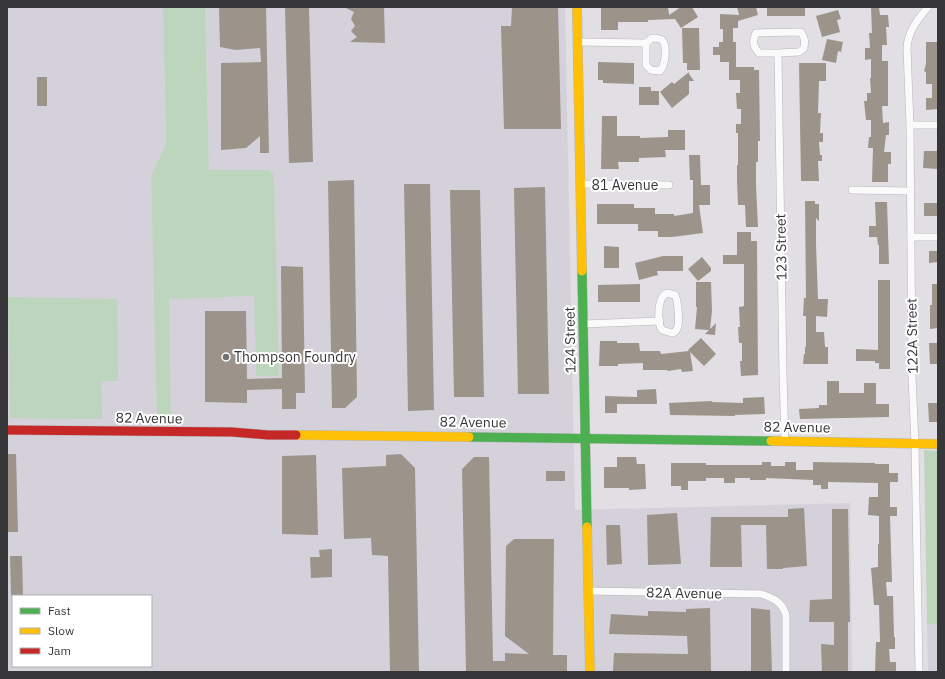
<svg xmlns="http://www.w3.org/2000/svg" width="945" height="679" viewBox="0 0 945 679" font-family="'IBM Plex Sans',sans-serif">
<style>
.built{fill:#d4d1da;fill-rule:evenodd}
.green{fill:#bcd5bc}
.building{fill:#9c948a}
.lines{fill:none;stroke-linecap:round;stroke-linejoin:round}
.street-casing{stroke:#b6b5b8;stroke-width:8}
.fast-casing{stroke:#b6b5b8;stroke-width:10}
.slow-casing{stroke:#b6b5b8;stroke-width:10}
.jam-casing{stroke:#b6b5b8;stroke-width:10}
.street{stroke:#fafafb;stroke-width:7}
.fast{stroke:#4caf50;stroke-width:9}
.slow{stroke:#ffc107;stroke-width:9}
.jam{stroke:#c62828;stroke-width:9}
.poi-dot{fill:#727174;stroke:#fff;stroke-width:1.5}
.labels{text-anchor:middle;stroke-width:4;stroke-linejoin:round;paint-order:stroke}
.street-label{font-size:14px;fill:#373639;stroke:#fff}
.poi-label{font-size:14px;fill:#373639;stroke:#fff;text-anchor:start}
</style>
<rect width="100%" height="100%" fill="#e1dfe3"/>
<g class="built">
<path d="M7 7H163L166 144 151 176 155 299 254 296 256 376H279L268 170 209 171 205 7H565L575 510 850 503 852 672H7ZM13 596H151V666H13Z"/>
<path d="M927 624H938V672H928Z"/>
</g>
<g class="green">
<path d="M163 7H205L209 170H268L274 175 279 376H256L254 296 169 299 171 419H157L151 176 166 144Z"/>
<path d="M8 297 117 299 118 381H101L102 419 10 418Z"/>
<path d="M924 450 938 451V624H927Z"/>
</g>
<g class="building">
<path d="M219 7H266L269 153H260V136L246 148 221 150V63L261 62 260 48 236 50 220 47Z"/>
<path d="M285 7H309L313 162 289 163Z"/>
<path d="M344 7H384L385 43 350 42 357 37 351 31 355 26 351 19 354 12Z"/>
<path d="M512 7H558L561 129H504L501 26H511Z"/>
<path d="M601 7H668L669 15 681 7H692L698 17 681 28 675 19 648 20V22H618V30H601Z"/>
<path d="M737 7H756L758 15 738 21V28H733V42H736V67H754V70H759L760 141H758V162H756V185L758 227H746L745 205H738L737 181V165H738V133H736V124H741V109H737L736 93H740V80H729V62H720V55H713V47H719V42H723V29H720V14L739 15Z"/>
<rect x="767" y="7" width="38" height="9"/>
<path d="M871 7H879L880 15H888L889 27H886L887 45H882V61H888V106H882L883 123 889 122V135H886L884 152H891V164H888V182H872L873 148H868L869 137H871V120H866L864 101H867V93H871L870 78H871V59L865 60V48H870L869 33H872Z"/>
<path d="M838 10 841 19 837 20 840 32 822 37 816 16Z"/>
<path d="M682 28H699L700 70H687V63H683Z"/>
<path d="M827 39 843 42 841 52 838 51 836 63 822 60Z"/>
<path d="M926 42H938V109L926 110V98H932V84H926V72L924 71 926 64Z"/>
<path d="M598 62 634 63V84L603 83V80H598Z"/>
<path d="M799 63H826V81H819L818 113H821L820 133H823V142H819L820 155H822V161H818L819 181H801Z"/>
<path d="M689 72V74L694 81H689V94L672 108 660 92 672 82 674 84Z"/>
<rect x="37" y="77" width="10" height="29"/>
<path d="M639 87H651V91H659V105H639Z"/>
<path d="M602 116H617V136H640V138L668 137V130H685V150H665L666 157 639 158V162H618L619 169H601Z"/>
<path d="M924 151H938V169L923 168Z"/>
<path d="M689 155H700L701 185H710V205H699L703 233 672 237H658V231H638V224H597V204H634V208H655V214H674V216L693 213V180H690Z"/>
<path d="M354 180 357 397 345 408H332L328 181Z"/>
<path d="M404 184H430L434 410 408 411Z"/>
<path d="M545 187 549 394H518L514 188Z"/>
<path d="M450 190H480L484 397H454Z"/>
<path d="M805 201H815V204H819V221L816 218V244L818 299H828L827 317 816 316V332H824L825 347H828V364H803L804 354H805V347H806V316H803L804 298H806Z"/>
<path d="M875 202H887L889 264H879V245H878L877 237H869V226H876Z"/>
<rect x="924" y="203" width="13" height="13"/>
<path d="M737 232H751V241H757L758 375 741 376 740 361H742V343H739L738 327H740L739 307 744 306V264H723V255H737Z"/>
<path d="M604 246 619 247V268H604Z"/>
<path d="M929 251H938V262L929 263Z"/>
<path d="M663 256H683V271H657L658 275 639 280 635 263Z"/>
<path d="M702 257 711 268V271L698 281 688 269Z"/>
<path d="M281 266 303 267 305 393H296V409H282V389L247 390V403L205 402V311H246L247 379 282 378Z"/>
<path d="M878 280H890V369H879V363H875V361H856V349L878 350Z"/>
<path d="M696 282H711L712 311 710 329 716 323 715 335 705 334 709 330 695 329 697 307H696Z"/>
<path d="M640 284V302H598V285Z"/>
<path d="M932 284H938V328L930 329V305H932Z"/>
<path d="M701 338 716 354 704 366 690 352 693 371 682 372 681 369 668 371 667 370H643V363L618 364V366H599L600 341H617V343H639L640 351H660L661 354 689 351 688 350Z"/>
<path d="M929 343H938V364H930Z"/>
<path d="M827 381H839V393H864V383H876V404H889V417L800 419 799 409 819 408V405H827Z"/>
<path d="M656 389 657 404H617V413H605V396L637 397V390Z"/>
<path d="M764 397 765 414 735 415V416L670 415 669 403 712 401V402L743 403V398Z"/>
<path d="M928 403H938V422H929Z"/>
<path d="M7 454H16L18 532H7Z"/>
<path d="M401 454 415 468 419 672H390L388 556 372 555 371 538 344 539 342 468 386 466V455Z"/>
<path d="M316 455 318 535 282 534V456Z"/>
<path d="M474 457H489L493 661H505V653L529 654 505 636 506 546 514 539H554L553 655H567V671L466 672 462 469Z"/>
<path d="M617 457H636L637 464H645L646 489 629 490V488H604V467H617Z"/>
<path d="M762 462H771V466H785V462H796V470H813V462L875 463V464H889V473H898V482H890V507H897V516H890L892 582H886L887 596H893L894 637H895V649H889L890 662H896V672H875L876 642H880L879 605H874L871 568 878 567V544H879V516L868 515 869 497H878V483L828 482V489H821V485H813V480L766 478V480H750V478H735V483H724V478H706V481H688V490H681V486H671V463H706V465H762Z"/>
<rect x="546" y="471" width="19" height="10"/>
<path d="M804 508 807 566 783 568V569H767L766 525H741L742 567H710L711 517H788V509Z"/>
<path d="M832 509H848L850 622H848V672H822L821 644 834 645V622H809L810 600 832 599Z"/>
<path d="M677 513 681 564 648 565 647 515Z"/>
<path d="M606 525H620L622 564 607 565Z"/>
<path d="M332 549V577L311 578 310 557H320L319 550Z"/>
<path d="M10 556H22L23 596H11Z"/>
<path d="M710 608 711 672 613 671 614 653 688 654 687 636 609 634 611 614 648 616V611L686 612V609Z"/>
<path d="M751 608 770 610 772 672H751Z"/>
</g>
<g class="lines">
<g class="street-casing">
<g id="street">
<path d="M652 38C656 38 659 38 662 40 668 46 665 66 660 71L651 70 646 65V43Z"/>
<path d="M578 42 646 43"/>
<path d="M778 53H759C753 46 752 41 756 33L801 32C805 38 805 42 804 48L799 52 778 53 783 375 785 441"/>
<path d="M910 125H938"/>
<path d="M581 184 669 185"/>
<path d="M852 190 911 191"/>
<path d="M911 237H938"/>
<path d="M667 293 675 295C678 300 680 324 677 329 675 332 675 332 672 333L662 330C657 323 657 297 667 293Z"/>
<path d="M583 324 660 321"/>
<path d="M589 591 761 594C774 598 782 602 786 615V672"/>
<path d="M919 672 915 444 912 376 910 125 907 48C908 31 918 19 928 7"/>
</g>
</g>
<g class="fast-casing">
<g id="fast">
<path d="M582 271 587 527"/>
<path d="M469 437 771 441"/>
</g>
</g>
<g class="slow-casing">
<g id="slow">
<path d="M577 7 582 271"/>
<path d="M296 435 469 437"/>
<path d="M771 441 938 444"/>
<path d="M587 527 590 672"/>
</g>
</g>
<g class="jam-casing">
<path id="jam" d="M7 430 232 432 268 435H296"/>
</g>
<use href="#street" class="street"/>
<use href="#fast" class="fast"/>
<use href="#slow" class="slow"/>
<use href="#jam" class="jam"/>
</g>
<circle class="poi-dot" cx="226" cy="357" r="4"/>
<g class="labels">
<g class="street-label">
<text x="625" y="190">81 Avenue</text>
<text transform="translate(781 247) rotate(-91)" y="5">123 Street</text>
<text transform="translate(912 336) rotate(-91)" y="5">122A Street</text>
<text transform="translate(570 340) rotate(-91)" y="5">124 Street</text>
<text transform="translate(149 418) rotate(1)" y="5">82 Avenue</text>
<text transform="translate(473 422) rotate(1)" y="5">82 Avenue</text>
<text transform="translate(797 427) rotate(1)" y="5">82 Avenue</text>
<text transform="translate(684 593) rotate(1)" y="5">82A Avenue</text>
</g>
<g class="poi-label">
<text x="234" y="362">Thompson Foundry</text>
</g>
</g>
<rect width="945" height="679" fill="none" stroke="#373639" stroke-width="16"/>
<rect x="12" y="595" width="140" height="72" fill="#ffffff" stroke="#afafb0"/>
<rect x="20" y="608" width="20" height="6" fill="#4caf50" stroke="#afafb0"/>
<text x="48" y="615" font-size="12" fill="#373639">Fast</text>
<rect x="20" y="628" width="20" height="6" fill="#ffc107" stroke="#afafb0"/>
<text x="48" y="635" font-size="12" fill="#373639">Slow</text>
<rect x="20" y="648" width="20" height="6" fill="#c62828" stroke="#afafb0"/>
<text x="48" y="655" font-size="12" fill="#373639">Jam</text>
</svg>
